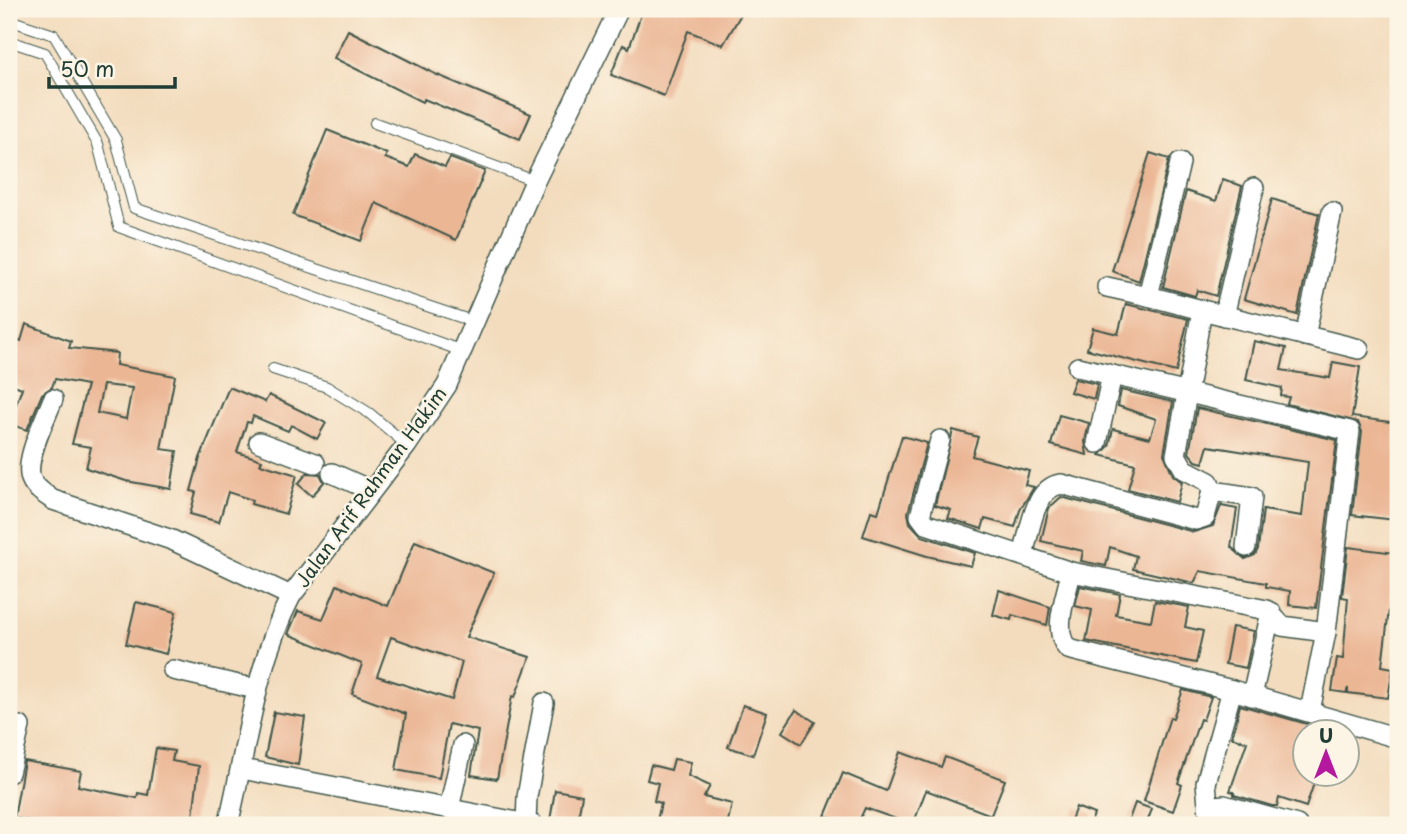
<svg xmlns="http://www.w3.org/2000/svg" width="1407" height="834" viewBox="0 0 1407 834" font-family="'Playpen Sans',sans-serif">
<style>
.building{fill:#ebb694;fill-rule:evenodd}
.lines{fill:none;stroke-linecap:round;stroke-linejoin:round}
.lane-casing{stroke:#3f5549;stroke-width:12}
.street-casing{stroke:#3f5549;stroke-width:22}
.lane{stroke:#fff;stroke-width:10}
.street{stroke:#fff;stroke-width:19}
.labels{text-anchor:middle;stroke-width:5;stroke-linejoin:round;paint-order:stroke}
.street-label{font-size:19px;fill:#1f3d34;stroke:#fcf5e5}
</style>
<rect width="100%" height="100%" fill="#fcf5e5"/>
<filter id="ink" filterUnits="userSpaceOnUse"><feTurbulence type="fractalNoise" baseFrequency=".0143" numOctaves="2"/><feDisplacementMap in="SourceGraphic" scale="14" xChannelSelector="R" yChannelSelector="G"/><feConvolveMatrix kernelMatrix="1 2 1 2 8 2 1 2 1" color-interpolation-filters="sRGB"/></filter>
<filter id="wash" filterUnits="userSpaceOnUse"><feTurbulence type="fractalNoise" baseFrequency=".00686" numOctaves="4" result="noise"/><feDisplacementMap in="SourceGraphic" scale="28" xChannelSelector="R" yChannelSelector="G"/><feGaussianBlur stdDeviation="1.57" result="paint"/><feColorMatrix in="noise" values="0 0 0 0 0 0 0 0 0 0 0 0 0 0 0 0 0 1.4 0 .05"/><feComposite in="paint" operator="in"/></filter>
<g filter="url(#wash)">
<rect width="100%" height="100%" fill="#f3dcbd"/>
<g id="blocks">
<g class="building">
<path d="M643 9H744L723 45 688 31 664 96 611 75 623 45 629 48Z"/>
<path d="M348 30 435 74 531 114 520 139 424 99 422 102 334 58Z"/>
<path d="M327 130 387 154 385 158 409 167 415 154 445 167 450 158 485 171 456 240 376 203 361 241 293 215Z"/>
<path d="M1150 153 1169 159 1139 281 1112 271Z"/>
<path d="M1223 179 1242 186 1216 296 1197 290 1195 296 1163 287 1186 191 1216 201Z"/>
<path d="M1272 199 1319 214 1297 315 1244 299Z"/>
<path d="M1126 304 1188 319 1176 372 1087 349 1093 328 1118 334Z"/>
<path d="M26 324 71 341 69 348 117 353 116 365 175 376 161 449 177 451 171 489 126 481 86 468 91 447 72 444 87 385 55 379 52 387 42 394 27 430 9 424 22 388 9 383V336L21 341ZM103 385 132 388 126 419 97 413Z"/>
<path d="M1254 341 1286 348 1281 370 1330 378 1333 362 1360 367 1352 417 1398 423 1395 449H1398L1395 520 1352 515 1362 432 1358 422 1287 404 1289 397 1281 396 1282 388 1246 380Z"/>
<path d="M1075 379 1097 384 1094 399 1070 392Z"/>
<path d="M229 387 265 402 269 395 326 423 317 439 291 425 288 431 253 416 251 423 247 422 237 452 262 460 260 464 297 475 286 514 251 504 252 500 228 492 219 522 190 514 196 492 191 491 200 458Z"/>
<path d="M1121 390 1173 402 1164 454 1173 475 1182 482 1177 502 1128 489 1135 464 1100 455 1109 446 1113 429 1150 438 1156 419 1118 406Z"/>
<path d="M1197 408 1337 440 1316 608 1289 605 1290 591 1266 587V583L1200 571 1194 583 1133 569 1136 556 1110 547 1106 566 1081 561 1083 551 1041 541 1049 508 1061 497 1194 532 1213 526 1221 506 1237 509 1231 547 1245 559 1255 555 1258 549 1263 510 1302 516 1308 462 1208 446 1203 463 1196 461 1189 453Z"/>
<path d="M1059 415 1089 423 1085 441 1087 455 1051 445Z"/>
<path d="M953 430 978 437 972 456 1029 471 1025 485 1034 487 1020 510 1015 527 985 519 982 529 948 518 951 510 935 505Z"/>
<path d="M902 436 927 443 908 513 910 523 922 536 975 553 971 566 927 556 863 536 871 511 878 513Z"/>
<path d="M307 473 320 474 324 482 312 496 298 484Z"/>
<path d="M415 541 494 573 466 637 530 657 515 697 512 696 497 779 471 775 478 731 449 724 439 778 396 770 406 714 352 694 362 664 288 634 298 611 323 619 337 585 388 606ZM391 637 462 662 452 700 377 676Z"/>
<path d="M1348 547 1396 553 1382 666 1393 668 1388 698 1348 693V688L1346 693 1332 691 1337 658 1343 659 1348 598 1342 597Z"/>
<path d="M1080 586 1120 594 1116 615 1151 621 1155 601 1189 607 1185 627 1203 631 1196 663 1086 641 1092 610 1075 606Z"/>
<path d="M999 590 1050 607 1047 625 1012 615 1011 620 993 615Z"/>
<path d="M136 602 176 612 166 654 126 644Z"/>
<path d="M1232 627 1254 631 1246 668 1225 664Z"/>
<path d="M1183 690 1211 697 1203 720 1200 719 1178 783 1182 785 1173 811 1144 801 1170 717 1173 718Z"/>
<path d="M743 705 767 713 753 755 728 747Z"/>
<path d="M1240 705 1335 732H1306V774H1317L1306 807 1279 798 1277 806H1272L1234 795V792L1230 791 1247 742 1232 737Z"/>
<path d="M796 710 815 722 801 744 782 732Z"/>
<path d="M274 712 305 717 298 765 265 757Z"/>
<path d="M156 748 174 751 172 761 199 766 192 825H129L98 820 97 825H54L14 818 24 761 81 771 78 786 137 798 138 793 148 795Z"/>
<path d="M900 752 941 767 945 757 1005 780 991 815 926 790 913 825 865 808 857 825H848L825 816 843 773 886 791Z"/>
<path d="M674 759 691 762 688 776 710 786 704 797 732 804 727 825H656L661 803 654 801 658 783 647 780 651 765 671 770Z"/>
<path d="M555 790 582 795 577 825 550 821Z"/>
<path d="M1135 803 1152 809 1146 825H1127Z"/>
<path d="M1076 807 1094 814 1090 825H1069Z"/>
</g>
</g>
</g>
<g filter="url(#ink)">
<use href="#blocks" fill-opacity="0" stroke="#3f5549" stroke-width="2"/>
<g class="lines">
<g class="lane-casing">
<g id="lane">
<path d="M9 20 54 35 116 140 134 208 475 322"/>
<path d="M9 41 45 53 98 144 119 227 462 351"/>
<path d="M375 123 535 181"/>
<path d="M273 369 327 387 369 413 407 445"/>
</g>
</g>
<g class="street-casing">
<g id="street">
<path d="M1180 163 1148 296 1202 310 1176 455 1184 469 1209 482 1212 491 1252 497 1246 547"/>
<path d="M1107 287 1148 296"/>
<path d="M1202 310 1359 349"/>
<path d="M1224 316 1254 188"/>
<path d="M1305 336 1332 212"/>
<path d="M1078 367 1350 431 1326 632 1310 711"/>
<path d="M53 399C46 418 22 463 32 481 36 489 46 495 53 500L172 540 291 596"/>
<path d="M940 440 920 516 926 524 1071 572 1267 610 1282 626 1326 632"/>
<path d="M259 442 315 463"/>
<path d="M1097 443 1112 375"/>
<path d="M332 473 370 490"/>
<path d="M1023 555C1030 533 1033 488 1061 484L1196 520 1205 517 1212 491"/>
<path d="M1071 572C1067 595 1051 630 1068 649L1232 690"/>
<path d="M173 670 256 689"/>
<path d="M1252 696 1271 612"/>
<path d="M242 769 533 825"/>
<path d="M9 773 20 726"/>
<path d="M1208 807 1224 805 1297 825"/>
<path d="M449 809 463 745"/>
<path d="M526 824 527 797 544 703"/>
<path d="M228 825C247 748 254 668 291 596L407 445 447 385 535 181 619 9"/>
<path d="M1210 825 1206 783 1232 690 1391 736"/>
</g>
</g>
<use href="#lane" class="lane"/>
<use href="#street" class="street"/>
</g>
</g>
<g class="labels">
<g class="street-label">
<text transform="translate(371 487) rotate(-54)" y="7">Jalan Arif Rahman Hakim</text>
</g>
</g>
<rect width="1407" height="834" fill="none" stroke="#fcf5e5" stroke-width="35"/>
<g transform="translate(1326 753)"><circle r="33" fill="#fcf5e5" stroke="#a4ab9e" stroke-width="2"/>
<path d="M0-5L12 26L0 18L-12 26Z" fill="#b5179e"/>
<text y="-10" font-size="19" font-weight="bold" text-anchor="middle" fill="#1f3d34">U</text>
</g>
<path d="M49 77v10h126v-10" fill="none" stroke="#1f3d34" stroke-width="3.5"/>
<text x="60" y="77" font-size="21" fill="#1f3d34" stroke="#fcf5e5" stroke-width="5" paint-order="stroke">50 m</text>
</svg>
